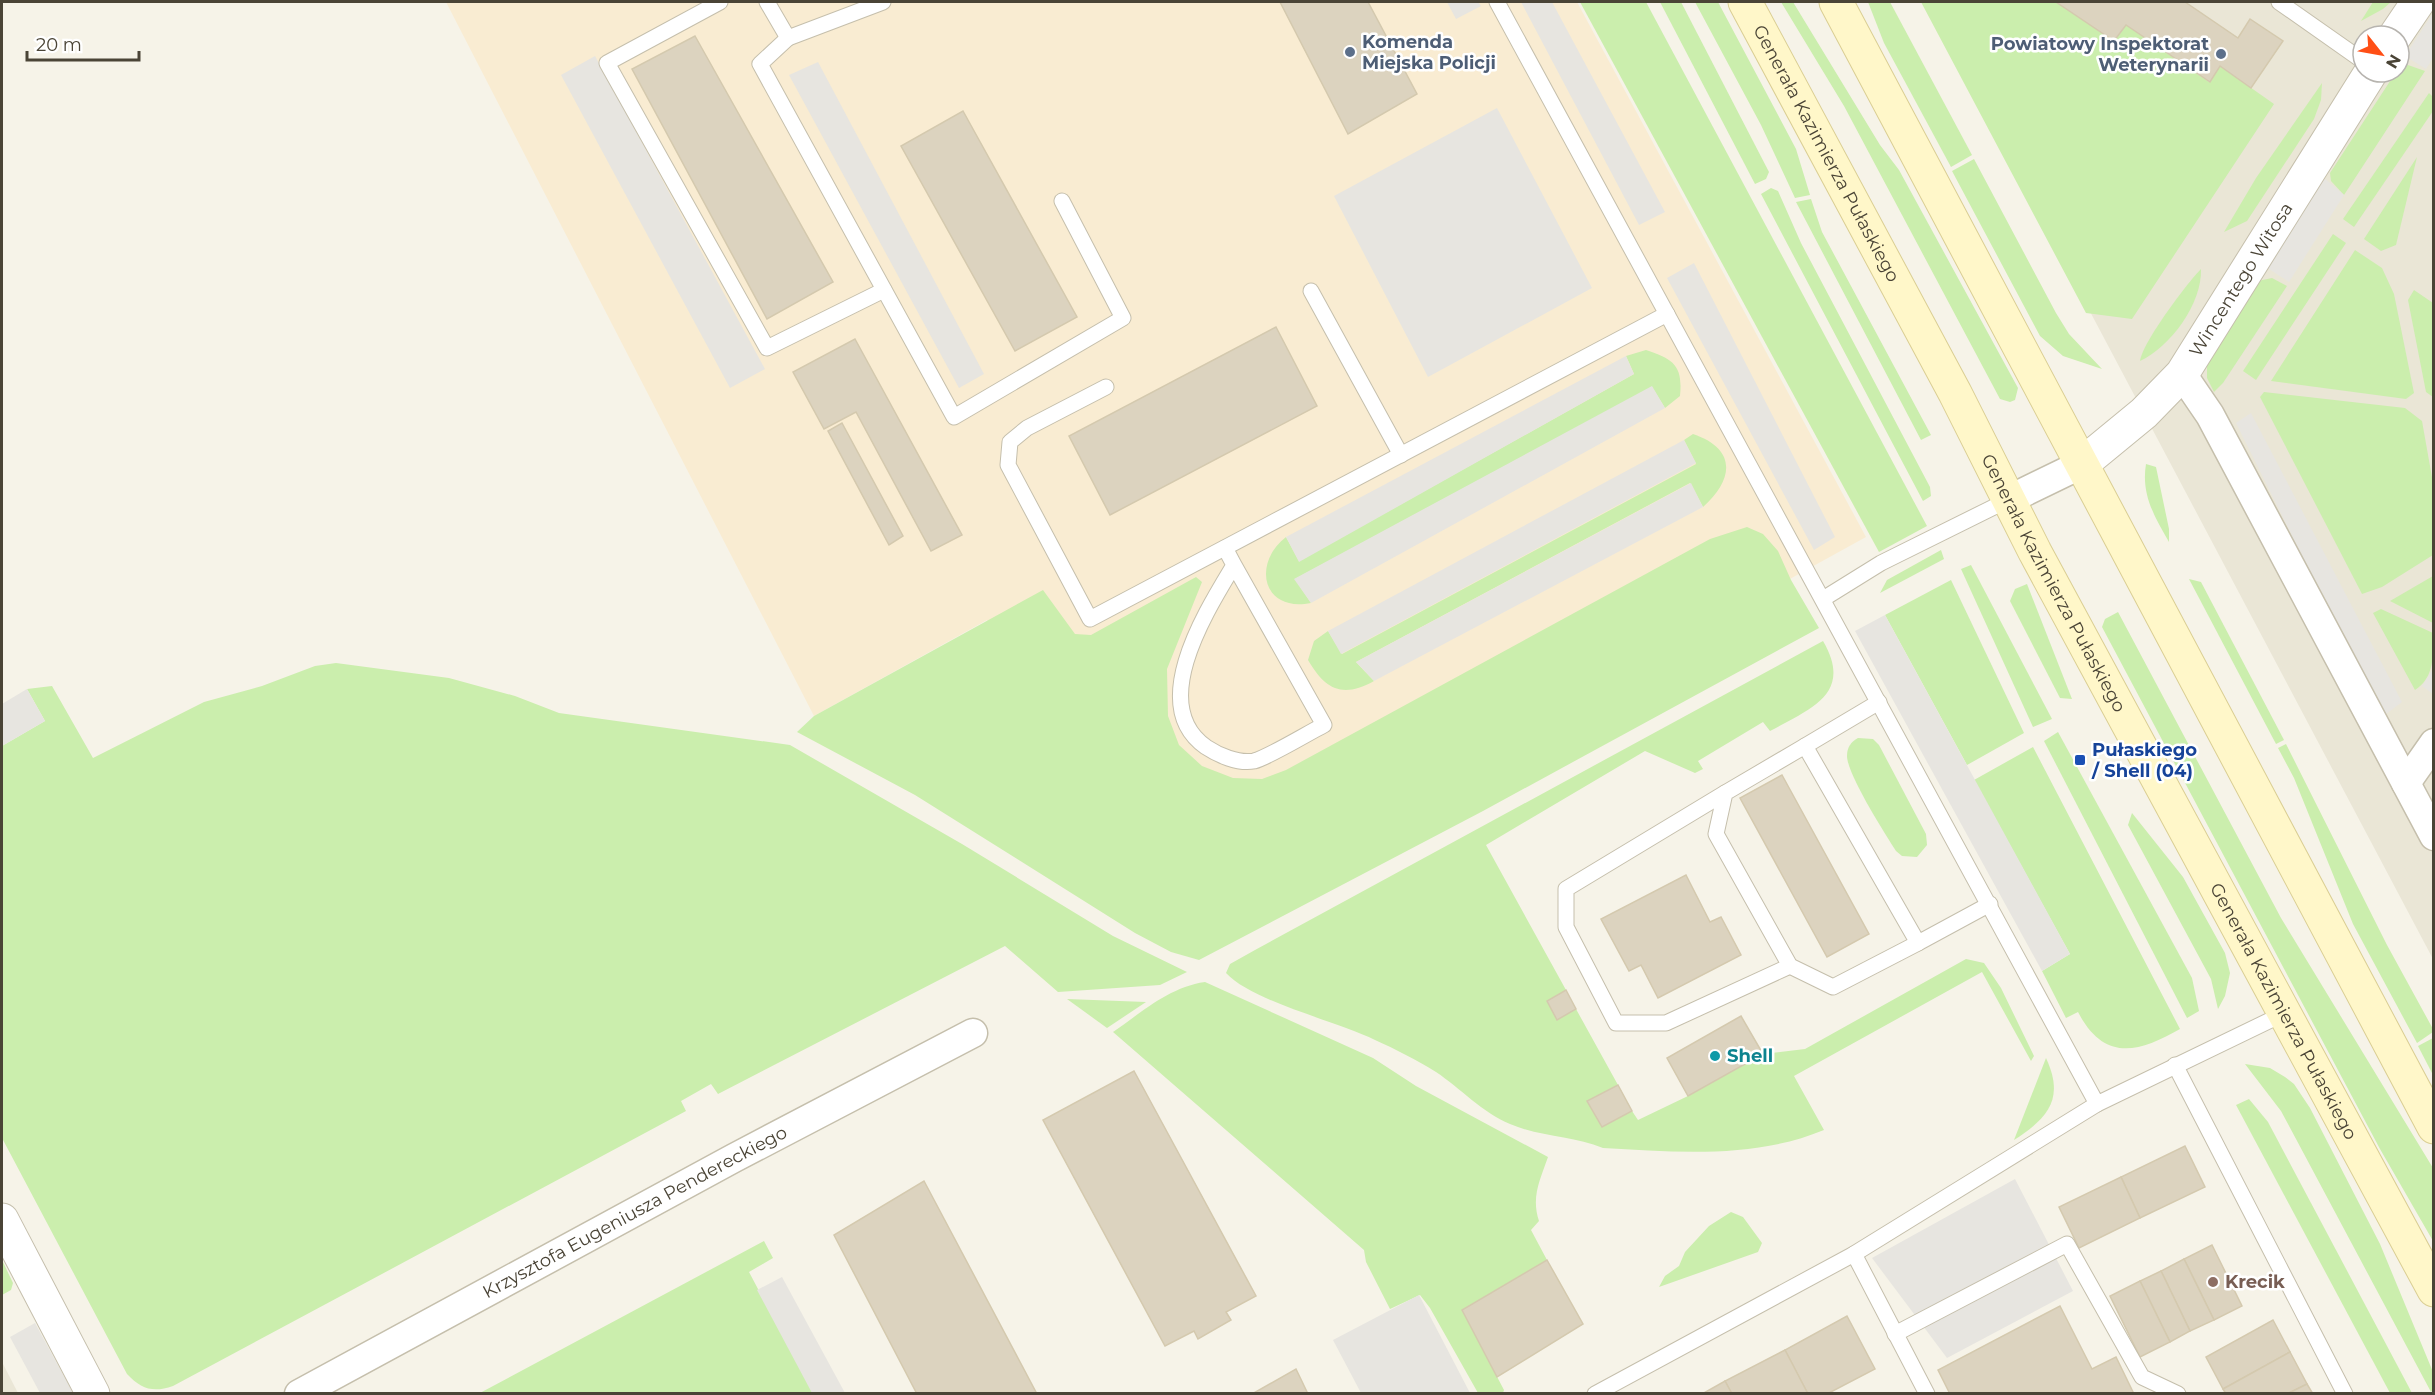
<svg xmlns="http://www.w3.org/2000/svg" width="2435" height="1395" viewBox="0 0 2435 1395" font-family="Montserrat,sans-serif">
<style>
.residential{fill:#eae6d6;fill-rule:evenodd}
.commercial{fill:#f9ecd2}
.green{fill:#cbeead}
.parking{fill:#e7e5e0}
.building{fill:#dcd3bf;stroke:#d4c9ae;stroke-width:1.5}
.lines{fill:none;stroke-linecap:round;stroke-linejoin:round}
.service-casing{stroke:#c5bfac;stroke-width:17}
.minor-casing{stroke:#c5bfac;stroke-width:31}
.tertiary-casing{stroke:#c5bfac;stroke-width:35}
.secondary-casing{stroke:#dace93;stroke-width:35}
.service{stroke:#fff;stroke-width:15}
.minor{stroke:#fff;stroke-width:28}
.tertiary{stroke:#fff;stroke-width:33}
.secondary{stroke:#fff7c9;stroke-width:33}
.service-dot{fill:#5c6f8a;stroke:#fff;stroke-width:2}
.transit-dot{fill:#1a4fb4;stroke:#fff;stroke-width:2}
.culture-dot{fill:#0f9aa8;stroke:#fff;stroke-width:2}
.education-dot{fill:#8d6e63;stroke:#fff;stroke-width:2}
.labels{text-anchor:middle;stroke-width:5;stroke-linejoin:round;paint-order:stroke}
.service-label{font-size:18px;font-weight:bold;fill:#4e5e75;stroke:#fff;text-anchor:start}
.street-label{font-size:18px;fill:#4a4436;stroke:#fff}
.transit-label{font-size:18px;font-weight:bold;fill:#164399;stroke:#fff;text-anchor:start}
.culture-label{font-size:18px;font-weight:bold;fill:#0d838f;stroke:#fff;text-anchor:start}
.education-label{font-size:18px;font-weight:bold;fill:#785e54;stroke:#fff;text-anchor:start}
</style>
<rect width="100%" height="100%" fill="#f6f3e8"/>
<g class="residential">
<path d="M1926 2H2433V959ZM2363 36H2399V72H2363Z"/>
<path d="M2 1362 18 1393H2Z"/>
</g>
<path class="commercial" d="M446 2H1577L1866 537 1152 930 987 620 814 716Z"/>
<g class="green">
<path d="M1580 2H1646L1927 526 1879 552Z"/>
<path d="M1660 2H1681L1769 172 1766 179 1755 184Z"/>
<path d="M1695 2H1718L1796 149 1810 195 1795 198 1761 125Z"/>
<path d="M1781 2H1793L1880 145 1899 170 2018 388 2015 400 2010 402 2000 399 1844 106Z"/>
<path d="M1868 2H1890L1972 155 1951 167 1884 43Z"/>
<path d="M1921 2H2056L2114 41 2126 25 2209 82 2220 66 2274 104 2132 319 2086 313Z"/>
<path d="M2373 2H2391L2383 9 2361 21Z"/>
<path d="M2408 65 2425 71 2344 195 2331 181 2330 173 2396 72H2399V68Z"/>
<path d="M2322 83 2321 100 2314 119 2247 221 2224 232 2256 178Z"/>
<path d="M2429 93 2433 97V111L2354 227 2343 219Z"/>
<path d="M2417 157 2396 245 2381 251 2364 239Z"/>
<path d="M1974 159 2056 313 2069 334 2102 369 2063 356 2040 336 1952 171Z"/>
<path d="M1771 188 1778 191 1801 243 1930 487 1931 496 1923 501 1761 194Z"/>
<path d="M1811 199 1822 232 1931 435 1921 440 1796 202Z"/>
<path d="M2333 234 2346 243 2256 380 2243 371Z"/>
<path d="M2355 250 2382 268 2394 294 2414 393 2406 399 2271 381Z"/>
<path d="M2201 269C2202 304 2171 346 2140 361 2142 343 2187 283 2201 269Z"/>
<path d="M2272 278 2287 286 2223 383 2214 392 2207 378V365L2258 281Z"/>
<path d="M2414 290 2433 303V397L2426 392 2408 300Z"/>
<path d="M1646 350C1674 359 1683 366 1680 396L1665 408 1652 387 1295 579 1311 603C1262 613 1252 563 1286 537L1299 561 1634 374 1626 356Z"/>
<path d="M2264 392 2405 408 2422 421 2433 483V555L2382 587 2362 594 2260 397Z"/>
<path d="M1693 434C1737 449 1734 479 1703 507L1690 483 1356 662 1374 681C1342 699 1325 689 1308 660L1314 641 1328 631 1342 654 1696 464 1684 440Z"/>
<path d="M2146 464 2156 467 2169 529V542C2154 516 2141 494 2146 464Z"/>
<path d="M1747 527 1763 534 1778 551 1791 580 1819 628 1483 811 1199 960 1171 952 1135 933 915 795 797 732 814 716 1043 590 1075 634 1091 635 1196 577 1202 582 1167 669 1168 716 1179 745 1202 766 1233 778 1262 779 1286 770 1710 539Z"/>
<path d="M1941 550 1944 559 1880 593 1887 580Z"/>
<path d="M1971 565 2052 719 2033 727 1961 569Z"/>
<path d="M2433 576V623L2390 601Z"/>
<path d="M2189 579 2201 582 2284 740 2276 744Z"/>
<path d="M1951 580 2024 733 1967 765 1885 615Z"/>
<path d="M2027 584 2072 699 2060 698 2010 601 2015 589Z"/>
<path d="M2381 609 2433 633C2433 656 2435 677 2415 690L2373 613Z"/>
<path d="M2118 612 2281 918 2433 1168V1241L2380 1149 2102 627 2105 619Z"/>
<path d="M1823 641C1854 694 1810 709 1770 731L1763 722 1698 761 1703 769 1695 773 1645 751 1486 845 1566 990 1557 1020 1576 1009 1618 1085 1588 1101 1602 1127 1632 1111 1638 1120 1688 1096 1763 1054 1805 1049 1966 959 1984 963 2001 988 2034 1056 2031 1061 1982 972 1794 1076 1824 1130C1754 1159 1677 1152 1603 1148 1573 1136 1540 1137 1510 1124 1483 1113 1460 1088 1436 1072 1417 1060 1395 1049 1375 1040 1337 1021 1253 1002 1226 973L1230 964 1255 950Z"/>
<path d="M336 663 449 678 515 696 559 713 790 745 962 844 1113 936 1187 972 1160 985 1058 992 1005 946 718 1094 711 1084 681 1101 686 1111 173 1386C153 1393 141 1389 127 1374L2 1138V746L45 721 27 689 52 686 93 758 204 702 262 686 315 666Z"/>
<path d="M2058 732 2192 978 2199 1011 2187 1018 2044 741Z"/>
<path d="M1858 738 1873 739 1879 745 1926 834 1927 845 1917 857 1902 856 1896 851C1885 834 1847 774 1847 756 1847 747 1851 742 1858 738Z"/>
<path d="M2286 744 2387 945 2433 1029V1032L2417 1043 2353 924 2294 778 2278 748Z"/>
<path d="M2033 747 2180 1029C2138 1053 2104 1062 2078 1012L2066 1018 2042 971 2070 954 1974 780Z"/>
<path d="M2132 813 2183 877 2225 953 2230 973 2225 996 2218 1009 2211 979 2128 825Z"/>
<path d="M1205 982 1373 1058 1416 1086 1548 1157C1540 1180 1531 1197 1539 1221L1531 1230 1547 1260 1462 1310 1504 1390 1503 1393H1478L1430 1308 1420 1295 1390 1309 1366 1262 1364 1250 1113 1032C1141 1013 1169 987 1205 982Z"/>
<path d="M1067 999 1146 1002 1107 1028Z"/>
<path d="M2433 1038V1075L2418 1046Z"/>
<path d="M2046 1058C2065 1099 2048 1118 2014 1140Z"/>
<path d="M2245 1064 2270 1068 2285 1077 2294 1084 2310 1108 2380 1244 2433 1372V1390L2431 1392 2281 1111Z"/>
<path d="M2249 1099 2268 1122 2412 1393H2390L2236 1105Z"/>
<path d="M1731 1212 1743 1217 1762 1243 1758 1252 1659 1287 1665 1276 1679 1266 1685 1252 1709 1226Z"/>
<path d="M764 1241 773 1258 749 1272 813 1393 478 1394Z"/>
<path d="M2 1260 13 1283 11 1290 2 1295Z"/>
</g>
<g class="parking">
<path d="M1447 2H1478L1481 6 1456 19Z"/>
<path d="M1521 2H1552L1665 212 1639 225Z"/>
<path d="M2433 13V58L2426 69 2405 56Z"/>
<path d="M595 56 765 369 730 388 561 75Z"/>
<path d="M818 62 984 374 959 388 789 75Z"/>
<path d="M1497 108 1592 288 1428 377 1334 196Z"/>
<path d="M2324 178 2344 195 2289 282 2266 267Z"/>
<path d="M1694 263 1835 537 1814 550 1667 278Z"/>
<path d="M1626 356 1634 374 1299 562 1286 537Z"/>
<path d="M1652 386 1665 408 1311 603 1294 579Z"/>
<path d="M2251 413 2402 702 2382 717 2236 423Z"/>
<path d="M1684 440 1696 463 1341 654 1328 631Z"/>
<path d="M1691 483 1703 507 1374 681 1356 662Z"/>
<path d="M1885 615 2070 954 2042 971 1855 631Z"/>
<path d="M2433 669V694L2422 686Z"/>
<path d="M27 689 45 721 2 746V704Z"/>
<path d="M2015 1179 2073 1291 1947 1358 1872 1258Z"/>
<path d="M782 1277 845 1393H812L757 1290Z"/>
<path d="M1419 1295 1470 1393H1361L1333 1340Z"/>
<path d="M35 1323 73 1393H40L10 1337Z"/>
</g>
<g class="building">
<path d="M1280 2H1368L1417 94 1348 134Z"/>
<path d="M2056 2H2185L2238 38 2250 19 2283 41 2251 88 2220 66 2210 82 2126 25 2114 41Z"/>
<path d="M695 36 833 282 767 319 632 69Z"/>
<path d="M963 111 1077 317 1015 351 901 146Z"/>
<path d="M1276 327 1317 406 1110 515 1069 436Z"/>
<path d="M855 339 962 535 931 551 856 412 824 429 793 372Z"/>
<path d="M842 423 903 536 889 545 828 431Z"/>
<path d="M1782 775 1869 934 1827 957 1740 798Z"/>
<path d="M1686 875 1710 922 1721 917 1741 955 1658 998 1641 965 1629 971 1601 919Z"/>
<path d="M1566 990 1576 1009 1557 1020 1547 1001Z"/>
<path d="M1741 1016 1763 1054 1688 1096 1667 1058Z"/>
<path d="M1134 1071 1256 1296 1226 1312 1231 1320 1198 1339 1194 1331 1165 1346 1043 1120Z"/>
<path d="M1618 1085 1632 1111 1602 1127 1587 1101Z"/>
<path d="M2185 1146 2205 1187 2140 1218 2121 1177Z"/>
<path d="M2121 1177 2140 1218 2079 1248 2059 1207Z"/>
<path d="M924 1181 1037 1394H917L834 1235Z"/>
<path d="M2212 1245 2242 1306 2214 1320 2184 1259Z"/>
<path d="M2184 1259 2214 1320 2190 1331 2161 1271Z"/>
<path d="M1547 1260 1583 1324 1497 1377 1462 1310Z"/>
<path d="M2161 1271 2190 1331 2170 1342 2140 1281Z"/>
<path d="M2140 1281 2170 1342 2140 1357 2110 1296Z"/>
<path d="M2060 1306 2092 1369 2116 1357 2134 1394H1950L1938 1370Z"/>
<path d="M1847 1316 1875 1369 1827 1394H1808L1785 1350Z"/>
<path d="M2273 1320 2290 1352 2223 1389 2206 1357Z"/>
<path d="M1785 1350 1808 1394H1732L1725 1381Z"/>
<path d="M2290 1352 2307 1384 2287 1394H2226L2223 1389Z"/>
<path d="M1296 1369 1308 1394H1252Z"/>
<path d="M1725 1381 1732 1394H1702Z"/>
<path d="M2307 1384 2313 1394H2287Z"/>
</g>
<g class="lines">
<g class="service-casing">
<g id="service">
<path d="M720 2 607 63 767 348 884 290"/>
<path d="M767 2 788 38 883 2"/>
<path d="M1497 2 2097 1104 2285 1013"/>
<path d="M2279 2 2363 61"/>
<path d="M788 38 760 64 954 417 1123 318 1062 201"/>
<path d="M1311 291 1401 455"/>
<path d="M1106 387 1027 428 1010 442 1008 465 1090 619 1667 314"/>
<path d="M1225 548 1234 565C1207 610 1146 705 1206 747 1218 755 1238 764 1254 761 1269 757 1308 733 1324 725L1234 565"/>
<path d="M1823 599 1881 563 2010 499"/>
<path d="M1879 702 1805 746 1918 943 1990 904"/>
<path d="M1805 746 1725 793 1716 834 1790 966 1833 987 1918 943"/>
<path d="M1725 793 1566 889V927L1616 1023H1666L1790 966"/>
<path d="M2175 1065 2345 1394"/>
<path d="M1854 1254 1927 1394"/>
<path d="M1895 1334 2067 1244 2142 1377 2178 1394"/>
<path d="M1595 1394 1854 1254 2097 1104"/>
</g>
</g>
<g class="minor-casing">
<g id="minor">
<path d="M2182 374 2210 415 2434 836"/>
<path d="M2010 499 2082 464"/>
<path d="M2406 783 2434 743"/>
<path id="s1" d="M299 1394 734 1158 973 1033"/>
</g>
</g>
<g class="tertiary-casing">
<g id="tertiary">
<path d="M2395 36 2418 2"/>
<path id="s2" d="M2082 464 2144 413 2182 374 2371 72"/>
<path d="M2 1220 93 1394"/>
</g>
</g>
<g class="secondary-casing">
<g id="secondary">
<path id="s3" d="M1745 2 1955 393 2035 552 2434 1290"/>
<path d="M1836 2 2434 1127"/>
</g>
</g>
<use href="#service" class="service"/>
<use href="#minor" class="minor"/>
<use href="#tertiary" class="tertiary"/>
<use href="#secondary" class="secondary"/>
</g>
<g class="service-dot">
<circle cx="1350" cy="52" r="6"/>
<circle cx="2221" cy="54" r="6"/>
</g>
<rect class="transit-dot" x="2074" y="754" width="12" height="12" rx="3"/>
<circle class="culture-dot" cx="1715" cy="1056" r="6"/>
<circle class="education-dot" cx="2213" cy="1282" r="6"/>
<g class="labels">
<g class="service-label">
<text x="1362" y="48">Komenda<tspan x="1362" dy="21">Miejska Policji</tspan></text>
<text x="2209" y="50" text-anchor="end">Powiatowy Inspektorat<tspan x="2209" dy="21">Weterynarii</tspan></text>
</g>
<g class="street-label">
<text dy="6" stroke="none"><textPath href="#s3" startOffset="172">Generała Kazimierza Pułaskiego</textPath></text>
<text dy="6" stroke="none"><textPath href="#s2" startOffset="246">Wincentego Witosa</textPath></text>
<text dy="6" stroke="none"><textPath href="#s3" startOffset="658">Generała Kazimierza Pułaskiego</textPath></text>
<text dy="6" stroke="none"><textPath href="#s3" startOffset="1144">Generała Kazimierza Pułaskiego</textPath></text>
<text dy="6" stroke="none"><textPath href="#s1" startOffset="382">Krzysztofa Eugeniusza Pendereckiego</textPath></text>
</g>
<g class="transit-label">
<text x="2092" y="756">Pułaskiego<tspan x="2092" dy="21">/ Shell (04)</tspan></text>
</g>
<g class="culture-label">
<text x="1727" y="1062">Shell</text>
</g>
<g class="education-label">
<text x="2225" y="1288">Krecik</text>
</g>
</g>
<rect width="2435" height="1395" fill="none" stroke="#4a4436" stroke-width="6"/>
<g transform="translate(2381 54) rotate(121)"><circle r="28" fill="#ffffff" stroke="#b7b4af" stroke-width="1.5"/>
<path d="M0-4.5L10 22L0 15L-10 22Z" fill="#ff4f16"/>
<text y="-9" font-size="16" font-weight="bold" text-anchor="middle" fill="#4a4436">N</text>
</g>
<path d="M27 51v9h112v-9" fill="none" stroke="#4a4436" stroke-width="3"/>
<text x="36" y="51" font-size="18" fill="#4a4436" stroke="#ffffff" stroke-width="4.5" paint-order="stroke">20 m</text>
</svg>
